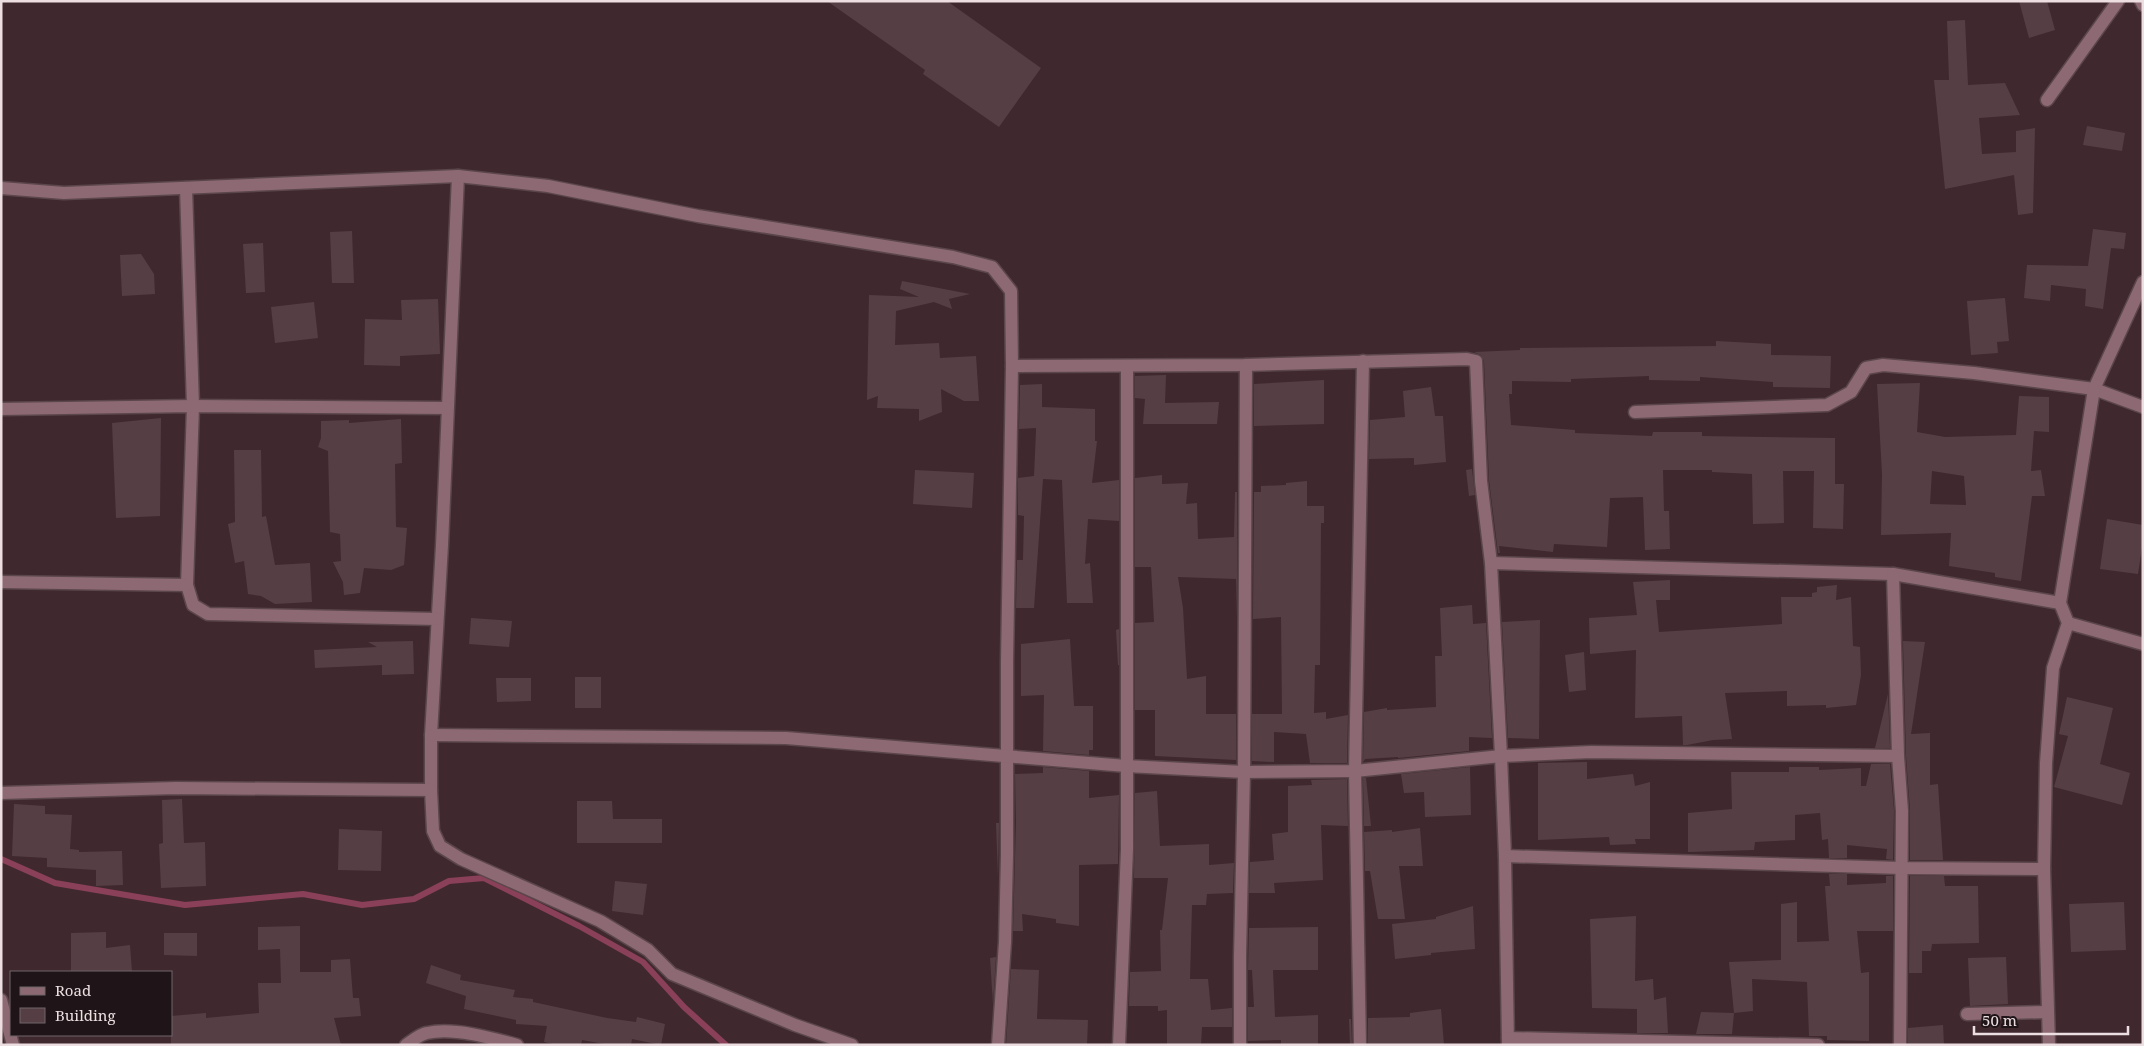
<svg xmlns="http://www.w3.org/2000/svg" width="2144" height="1046" viewBox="0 0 2144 1046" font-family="'Noto Serif',serif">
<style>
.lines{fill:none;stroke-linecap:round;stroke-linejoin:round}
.stream{stroke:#8a4058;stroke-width:6}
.building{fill:#553f45;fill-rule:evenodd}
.minor-casing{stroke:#5b464b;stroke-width:15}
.minor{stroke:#8c6973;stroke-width:12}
</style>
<rect width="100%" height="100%" fill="#3f292f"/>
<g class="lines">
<path class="stream" d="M1 859 55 883 185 905 303 894 362 905 414 899 449 881 484 878 579 926 643 962 684 1007 726 1045"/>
</g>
<g class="building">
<path d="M827 1H947L1041 68 999 127 923 74 925 70Z"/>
<path d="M2019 1H2047L2055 30 2029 38Z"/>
<path d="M1965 20 1968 85 2005 83 2020 115 1979 118 1982 154 2016 152V131L2035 128 2033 213 2018 215 2014 175 1945 189 1934 80H1949L1947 21Z"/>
<path d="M2087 126 2125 133 2122 151 2083 145Z"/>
<path d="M2093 229 2126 233 2124 249 2111 248 2103 309 2085 306 2086 289 2051 285 2050 301 2024 298 2027 265 2088 266Z"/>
<path d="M352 231 354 283H332L330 232Z"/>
<path d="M263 243 265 292 246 293 243 244Z"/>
<path d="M141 254 154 274 155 294 122 296 120 255Z"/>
<path d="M902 281 970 294 949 299 952 309 934 302 896 311 895 345 939 343 940 358 976 356 979 401H964L941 389 942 412 919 421V409L877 408 878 396 867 400 869 295 919 297 900 289Z"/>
<path d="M2005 298 2009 341 1997 342 1998 353 1971 355 1967 301Z"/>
<path d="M438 299 440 354 400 356V366L364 365 365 319 402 320 401 300Z"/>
<path d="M314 302 318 338 275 343 271 307Z"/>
<path d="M1716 341 1771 344V355L1831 356 1830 388 1773 387V382L1700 377V381L1649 380V376L1571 379V382L1512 381V394H1509L1511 425 1575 430V433L1652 436 1653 432H1702V436L1835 438V484H1844L1843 529 1813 528 1814 471H1783L1784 523 1753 524 1752 474 1712 472V470H1663L1664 511H1669L1670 549 1645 550 1643 497 1610 498 1607 547 1554 544 1553 552 1499 546 1500 553H1498L1489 480 1484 361 1481 355 1474 352 1520 350V348L1716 346Z"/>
<path d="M1166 375 1165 403 1219 402 1217 424H1143L1145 399 1135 398V376Z"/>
<path d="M1324 380V424L1254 426V384Z"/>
<path d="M1920 383 1917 432 1945 437 2016 435 2019 396 2049 397V432L2034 431 2031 471 2041 470 2045 496H2032L2021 581 1995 577V573L1949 566 1951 533 1881 535 1882 474 1877 384ZM1932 471 1964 476 1966 505 1930 504Z"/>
<path d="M1042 384V407L1095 409V441H1097L1092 483 1119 480V521L1088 519 1085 564 1090 563 1093 603H1067L1062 480 1043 479 1034 608H1016L1017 560H1023L1024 516 1018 515V478L1034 476 1036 431V428L1019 429 1020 385Z"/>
<path d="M1431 387 1435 416H1443L1446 462 1414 465V458L1369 459 1370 420 1405 417 1403 391Z"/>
<path d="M161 418 160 516 116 518 112 423Z"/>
<path d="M401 419 402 463 395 464 396 527 407 528 404 565 391 570 364 568 360 593 344 595 343 582 333 562 341 561 340 534 330 532 328 451 318 447 321 438V421L349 420V423Z"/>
<path d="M234 450H261L262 517 266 516 275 565 310 563 312 602 275 604 261 596 248 594 244 561 235 563 228 524 235 522Z"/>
<path d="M1472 469 1475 495 1469 496 1466 470Z"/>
<path d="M915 470 974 473 972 508 913 504Z"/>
<path d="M1162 475V484L1188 483 1186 504 1197 503 1198 539 1234 537 1235 492H1237V619L1236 579 1178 577 1183 608 1187 679 1206 676V714H1236V760L1155 756V710H1135V623L1154 622 1151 567H1135V478Z"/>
<path d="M1307 481V506H1324V523H1321L1320 665H1315L1314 713 1326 712V719L1348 715 1347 763H1310L1306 734 1274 732V762L1252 761V714H1282L1281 617 1253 619 1254 492H1261V486L1286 485V483Z"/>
<path d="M2107 519 2143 525V541L2138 574 2100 569Z"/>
<path d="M1670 580V600H1656L1659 632 1782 624 1781 597H1812V593L1817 592V587L1837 585 1836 600 1851 597 1853 646 1860 647 1861 675 1856 705 1826 708V705L1787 706V691L1725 693 1732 739 1713 740 1687 745H1683L1682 716 1635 718 1636 650 1590 654 1589 618 1637 615 1633 582Z"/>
<path d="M1472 605 1473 624 1486 623 1492 738 1469 737V751L1398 758V757L1365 759 1363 762 1364 712 1387 708V710L1436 707 1435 656H1442L1440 608Z"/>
<path d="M471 618 512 621 509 647 469 644Z"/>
<path d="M1540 620 1539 739 1508 738 1502 622Z"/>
<path d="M1119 629V665H1118L1116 630Z"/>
<path d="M1070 639 1074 706H1093V750H1089V755L1043 751 1044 695 1021 696V644Z"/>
<path d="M413 641 414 674 382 675V665L315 668 314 650 377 647 368 642Z"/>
<path d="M1903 641 1925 642 1911 734 1930 733V785L1938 784 1943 860H1910V810L1906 756Z"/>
<path d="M1584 652 1586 690 1569 692 1565 655Z"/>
<rect x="575" y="677" width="26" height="31"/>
<path d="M496 678H531V701L497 702Z"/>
<path d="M1888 694 1890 748H1875L1884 711Z"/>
<path d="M2067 697 2113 708 2100 764 2130 773 2122 805 2054 787 2068 736 2059 734Z"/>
<path d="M1587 762V779L1633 774 1635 786 1650 782V839H1635L1636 844 1610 845 1609 837 1538 840V763Z"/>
<path d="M1871 764H1890L1894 811 1893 860 1886 859 1887 849 1847 845V858H1829L1828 839 1822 840 1820 813 1795 815V840L1755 842 1754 850 1688 852V813L1732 809 1731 772H1789V767H1819V770L1861 768V786H1866Z"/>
<path d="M1043 767 1089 771V798L1119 795 1118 864 1079 865V926L1056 923V919L1022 914 1023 931H1013L1016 822 1015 774 1043 773Z"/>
<path d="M1470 767 1471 815 1425 817 1424 792 1404 793 1401 774Z"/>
<path d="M1363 778H1366L1371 826H1364Z"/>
<path d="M1347 779 1348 826 1321 825 1323 880 1274 883 1275 893H1249L1250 862 1274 860 1272 834 1288 832V786L1312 785 1311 780Z"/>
<path d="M1157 791 1160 846 1209 844V865L1234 863 1233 893 1207 894 1206 905H1192L1190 979H1208L1211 1010 1232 1008V1027H1202L1201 1045H1167V1010L1158 1011V1006H1129L1130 972 1161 971 1160 930H1162L1168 878H1134L1135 793Z"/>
<path d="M182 799 184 843 205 842 206 886 161 888 159 844 163 843 162 800Z"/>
<path d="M577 801H612L613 819H662V843H577Z"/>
<path d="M14 804 45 806V814L72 815 70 849 79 850V852L122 851 123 885 96 886V870L47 867V858L12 856Z"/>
<path d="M996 823H999L998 877Z"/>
<path d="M1420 828 1423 866H1399L1405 919H1378L1370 871H1365L1364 832 1392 830V832Z"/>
<path d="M339 829 382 831 381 871 338 870Z"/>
<path d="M1829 874H1847V885L1886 883V876H1893V931H1857L1861 973 1869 972V1041L1827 1040V1036H1809L1807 982 1752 979 1753 1011 1734 1013 1729 962 1781 960V904L1797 902V942L1829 941 1825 886H1830Z"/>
<path d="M1910 876H1944L1945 886H1978L1979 943 1932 944 1931 951H1922V973H1909Z"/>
<path d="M615 881 647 884 643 915 612 911Z"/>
<path d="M2124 902 2126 950 2071 952 2069 904Z"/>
<path d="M1473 906 1475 949 1431 953V955L1395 959 1392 924 1436 919V917Z"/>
<path d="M1636 916 1635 981 1653 979 1654 1000 1666 997 1668 1033H1637V1009L1592 1008 1590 919Z"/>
<path d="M300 926V972H331V960L350 959 353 998H359L361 1016 334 1018 341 1045H171V1016L206 1013V1018L259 1013 258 983H281L280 949 258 950V927Z"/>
<path d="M1318 927V970H1273L1275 1017 1318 1015V1045H1281V1040L1248 1041V1007H1254L1252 970H1248L1249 928Z"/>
<path d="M106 932V948L130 945 132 972H71V933Z"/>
<path d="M164 933H197V956L164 955Z"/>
<path d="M996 957 993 1004 990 958Z"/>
<path d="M2006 957 2008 1004 1970 1006 1968 958Z"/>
<path d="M431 965 461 975 460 980 515 990 513 997 533 999V1002L607 1018 636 1022 637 1017 665 1024 661 1045 632 1039 631 1045H610L582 1040 581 1045H558L544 1042 547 1026 516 1024V1020L464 1009 466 996 426 983Z"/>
<path d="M1011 969 1039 970 1037 1019 1088 1020 1087 1045H1006Z"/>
<path d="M1441 1009 1444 1045H1368V1018L1410 1017V1013Z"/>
<path d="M1701 1012 1734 1013 1732 1034H1696Z"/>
<path d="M1349 1019H1351L1352 1045H1350Z"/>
<path d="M1943 1025 1944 1045H1908V1028Z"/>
</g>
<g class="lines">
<g class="minor-casing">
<g id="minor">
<path d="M2141 1 2143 5"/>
<path d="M2047 100 2118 1"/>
<path d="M458 176 442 545 431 735V790L433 831 440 846 461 859 600 921 648 950 672 974 795 1025 852 1045"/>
<path d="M1 188 64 193 458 176 548 186 698 216 953 257 992 267 1011 291 1012 366 1007 662V855L1005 942 998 1045"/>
<path d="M186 188 193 406 187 585 193 605 208 614 437 619"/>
<path d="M1012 366 1246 365 1467 359 1476 361 1481 481 1491 563 1501 756 1505 856 1508 1045"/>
<path d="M1 409 193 406 447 408"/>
<path d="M1635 412 1827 405 1851 392 1866 368 1883 365 1974 373 2094 389 2143 407"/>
<path d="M1491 563 1893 574 2060 603"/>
<path d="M1893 574 1898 756 1902 811 1900 1045"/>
<path d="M1 582 187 585"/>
<path d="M2068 623 2143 644"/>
<path d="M431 735 786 738 1126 766 1244 772 1355 771 1501 756 1591 752 1898 756"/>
<path d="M1 793 176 788 431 790"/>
<path d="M1505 856 1901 868 2044 869"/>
<path d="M1 1000 13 1045"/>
<path d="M1967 1014 2047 1012"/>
<path d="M1508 1038 1818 1045"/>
<path d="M406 1045C412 1041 420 1034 427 1033 453 1027 492 1038 517 1045"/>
<path d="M1119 1045 1127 849V366"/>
<path d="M1240 1045V956L1244 772 1246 365"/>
<path d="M1360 1045 1355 771 1363 361"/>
<path d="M2049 1045 2044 869 2046 763 2053 668 2068 623 2060 603 2094 389 2143 282"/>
</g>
</g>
<use href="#minor" class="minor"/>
</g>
<rect width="2144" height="1046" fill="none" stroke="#ecdee1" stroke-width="5"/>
<rect x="10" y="971" width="162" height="65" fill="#1f1518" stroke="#716568"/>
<rect x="20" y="987" width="25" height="8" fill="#8c6973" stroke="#716568"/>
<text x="55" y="996" font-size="15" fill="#ecdee1">Road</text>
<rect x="20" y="1008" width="25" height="15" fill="#553f45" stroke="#716568"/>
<text x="55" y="1021" font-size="15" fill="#ecdee1">Building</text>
<path d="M1974 1026v8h154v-8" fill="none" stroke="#ecdee1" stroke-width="2.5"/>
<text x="1982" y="1026" font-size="15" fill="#ecdee1" stroke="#1f1518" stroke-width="4" paint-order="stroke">50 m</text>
</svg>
